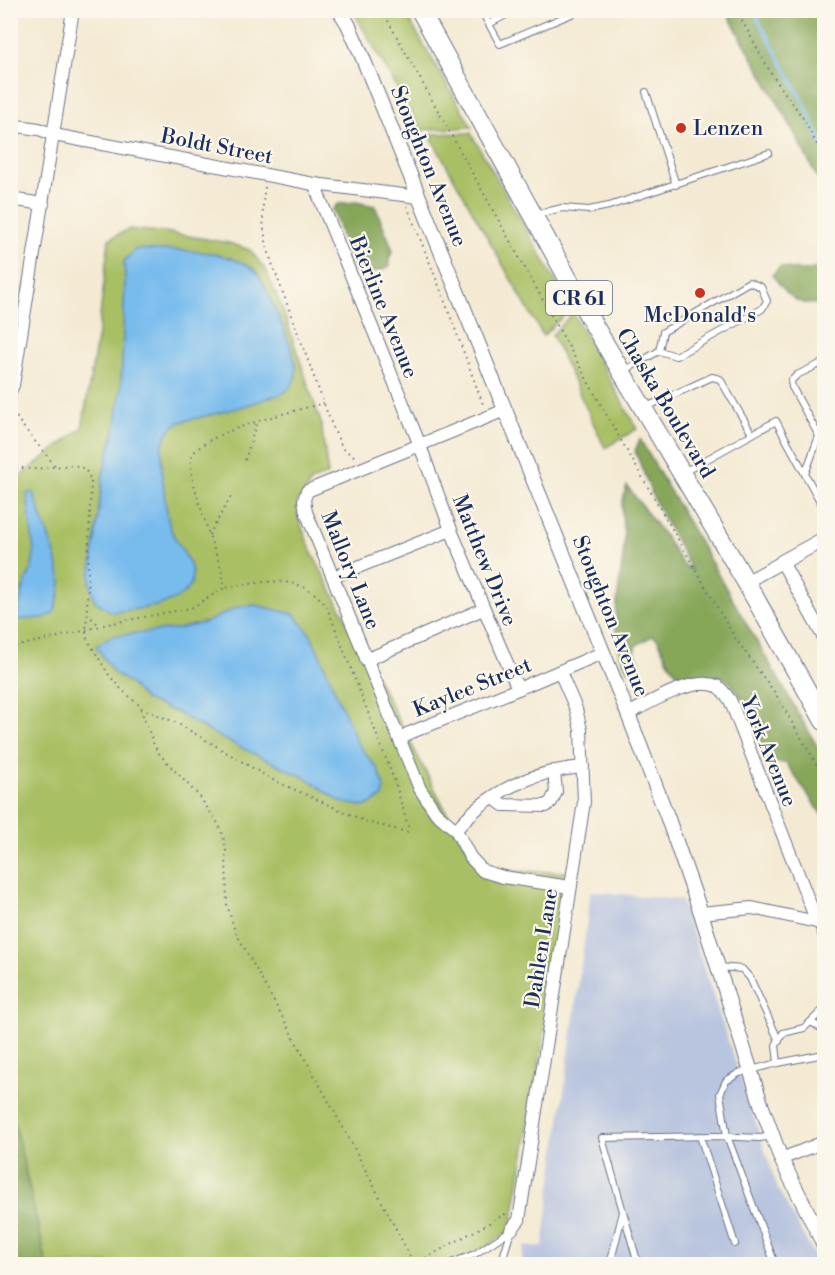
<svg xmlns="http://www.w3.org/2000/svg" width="835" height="1275" viewBox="0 0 835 1275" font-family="'Libre Bodoni',serif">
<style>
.industrial{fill:#b9c5de}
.green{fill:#a9bf63;stroke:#627760;stroke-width:1.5}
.forest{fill:#86a659;stroke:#506a5c;stroke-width:1.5}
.water{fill:#78bbed;stroke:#4a75a6;stroke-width:1.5}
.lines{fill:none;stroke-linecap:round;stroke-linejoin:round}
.stream{stroke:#78bbed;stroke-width:3}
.service-casing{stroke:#677087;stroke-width:8}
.minor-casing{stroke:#677087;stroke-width:14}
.tertiary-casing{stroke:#677087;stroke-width:16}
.primary-casing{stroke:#677087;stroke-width:20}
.path{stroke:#677087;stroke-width:2;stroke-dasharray:1.5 4.5;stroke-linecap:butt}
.service{stroke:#fff;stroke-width:6}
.minor{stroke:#fff;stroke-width:12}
.tertiary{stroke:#fff;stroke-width:14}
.primary{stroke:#fff;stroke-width:18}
.poi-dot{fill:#c8321e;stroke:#fbf7ec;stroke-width:2}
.labels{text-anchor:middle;stroke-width:4.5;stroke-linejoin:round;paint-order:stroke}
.shield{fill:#fbf7ec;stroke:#5e6b89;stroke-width:1.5}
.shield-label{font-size:20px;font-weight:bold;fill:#1b2f5e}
.poi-label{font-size:21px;fill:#1b2f5e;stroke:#fbf7ec;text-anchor:start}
.street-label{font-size:21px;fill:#1b2f5e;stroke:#fbf7ec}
</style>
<rect width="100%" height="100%" fill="#fbf7ec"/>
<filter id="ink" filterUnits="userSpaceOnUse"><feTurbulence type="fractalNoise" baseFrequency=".0167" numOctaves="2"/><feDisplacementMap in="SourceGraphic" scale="12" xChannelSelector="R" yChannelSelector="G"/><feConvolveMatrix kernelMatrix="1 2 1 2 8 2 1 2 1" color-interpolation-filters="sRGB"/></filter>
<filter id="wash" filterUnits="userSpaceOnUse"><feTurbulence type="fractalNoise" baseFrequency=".008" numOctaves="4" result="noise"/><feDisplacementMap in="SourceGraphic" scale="24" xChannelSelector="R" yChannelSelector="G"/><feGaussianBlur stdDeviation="1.35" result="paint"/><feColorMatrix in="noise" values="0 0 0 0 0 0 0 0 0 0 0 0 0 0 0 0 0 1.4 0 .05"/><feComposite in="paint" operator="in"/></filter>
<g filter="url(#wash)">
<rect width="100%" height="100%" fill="#f4ead3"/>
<path class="industrial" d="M591 891 681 900 778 1189 819 1264H521L524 1247 543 1246Z"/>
<g class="green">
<path d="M353 11H404L472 127 421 130Z"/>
<path d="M471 133 571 308 543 336 429 134Z"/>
<path d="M129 229 171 233 229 243 250 250 267 272 285 316 321 423 328 474 312 481 297 502 299 520 312 553 456 830 483 871 572 872 511 1230 461 1264H38L10 1111V480H15L82 428 98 333 109 239Z"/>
<path d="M573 313 637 429 605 448 552 335Z"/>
</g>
<g class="forest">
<path d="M726 11H824V191L787 119Z"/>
<path d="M356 202 375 206 393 250 389 259 390 266C381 274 366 272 355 270L348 258 333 209 338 204Z"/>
<path d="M780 267 804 271 824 267V303C795 307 789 296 772 275Z"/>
<path d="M640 439 824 758V818L786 763 768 762C760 741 743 684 721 677 709 674 695 679 684 681 671 669 664 654 657 638L652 636 635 646V653L640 663 630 671C603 644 622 580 624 545 625 531 621 517 622 504 623 498 625 491 627 486L666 538 680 561 692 571 656 504 635 451Z"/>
<path d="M10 1109H11L47 1264H11Z"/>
</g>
<g class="water">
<path d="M136 249C173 251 219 247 252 268 263 274 295 353 296 368 297 376 293 386 285 392 281 395 273 396 268 398 240 409 209 415 180 422 171 427 166 433 163 443 159 455 166 517 171 530 176 543 187 554 191 567 202 607 137 609 111 612L95 601 90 582 103 474 116 425 121 388 125 280 124 261Z"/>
<path d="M33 492 56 557 61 582 59 596 54 613 44 618 16 620 23 589 32 567 34 553 27 494Z"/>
<path d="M256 605 294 614 311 635 358 744 378 769 384 786 383 797 365 807 341 802 306 778 221 738 176 712 145 700 129 683 113 672 96 646 111 636 177 629 207 622 237 607Z"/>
</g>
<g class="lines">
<path class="stream" d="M753 10 806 107 824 150"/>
</g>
</g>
<g filter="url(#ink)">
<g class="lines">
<g class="service-casing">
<g id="service">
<path d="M481 10 500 44 581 10"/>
<path d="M489 24 515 10"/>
<path d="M646 92 676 185"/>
<path d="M534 215 562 208 589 210 609 206 769 153"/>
<path d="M622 372 659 351 676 356 762 309 767 301 761 287 749 282 663 332 659 351"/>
<path d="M644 408 712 377 720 379 752 434"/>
<path d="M682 473 776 421 822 505 824 503"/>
<path d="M805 474 819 436 792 387 791 381 797 375 824 362"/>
<path d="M817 923 824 942"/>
<path d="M719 967 742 969 750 978 779 1041"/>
<path d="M811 1022 824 1030"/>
<path d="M778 1063 824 1054"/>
<path d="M700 1136 735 1244"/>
<path d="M449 1264 475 1254 511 1230"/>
<path d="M501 1264 511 1231"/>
<path d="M610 1264 623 1212"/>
<path d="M638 1264 602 1138 716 1136 760 1138 773 1136"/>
<path d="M775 1264 727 1136 720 1094 726 1081 739 1073 778 1063 776 1045 783 1033 804 1028 824 1009"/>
</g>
</g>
<g class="minor-casing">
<g id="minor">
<path d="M10 125 39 129 54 135 314 184 419 197"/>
<path d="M314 184 419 443 451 530 518 689"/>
<path d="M10 199 43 204"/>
<path d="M10 391 13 385 73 10"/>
<path d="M505 410 307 491 304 500 306 512 420 789 436 813 456 830 470 857 483 871 503 877 570 887"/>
<path d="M333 577 451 530"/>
<path d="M746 582 782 562 824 638"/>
<path d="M366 660 483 609"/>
<path d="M628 714C649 703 693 676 717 686 722 689 726 695 730 700L817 922"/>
<path d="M400 741 407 734 518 689 602 653"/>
<path d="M494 798 503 805 546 806 551 802 556 792 554 771"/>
<path d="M456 830C488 791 534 771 583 767"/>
<path d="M701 913 752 908 821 923"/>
<path d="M781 1159 824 1142"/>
<path d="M511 1230 519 1220 584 802 581 730 576 709 560 672"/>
</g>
</g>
<g class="tertiary-casing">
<g id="tertiary">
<path d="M339 10 348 24 362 56 628 714 667 816 701 913 762 1107 781 1159 824 1245"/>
<path d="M782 562 824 539"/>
</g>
</g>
<g class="primary-casing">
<path id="primary" d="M420 10 592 322 746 582 824 721"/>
</g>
<g class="path">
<path d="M382 10 611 423 735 638 775 693 824 777"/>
<path d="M736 10 772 75 803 118 824 158"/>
<path d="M265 187C260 215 264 240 273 266L333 428 343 449 357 458"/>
<path d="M407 206 441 291 484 407"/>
<path d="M10 407 21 424 56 467"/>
<path d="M245 460 257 422"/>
<path d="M10 467 33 469 73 465C84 467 88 471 91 482L86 637 109 675 121 689 139 705 154 745 160 755 199 796 217 822 222 832 226 850 227 905 235 931 351 1142 409 1254 412 1264"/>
<path d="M209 535 232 495"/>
<path d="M87 614 100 626"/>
<path d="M10 648 79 632 108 624 191 608 224 588C224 568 213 551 208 531 203 513 189 476 191 459 195 433 299 410 324 403"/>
<path d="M141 708 177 723 273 780 367 822 407 832 408 826 395 782 327 607C301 571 263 582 224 588"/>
<path d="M415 1264 509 1212"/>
</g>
<use href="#service" class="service"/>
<use href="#minor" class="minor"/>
<use href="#tertiary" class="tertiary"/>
<use href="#primary" class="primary"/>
</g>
</g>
<g class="poi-dot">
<circle cx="681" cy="128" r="6"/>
<circle cx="700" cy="293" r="6"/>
</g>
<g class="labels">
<rect class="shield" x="546" y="281" width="66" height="34" rx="4.5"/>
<g class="shield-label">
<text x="579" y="305">CR 61</text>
</g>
<g class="poi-label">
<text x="693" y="135">Lenzen</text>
<text x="700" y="322" text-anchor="middle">McDonald's</text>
</g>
<g class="street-label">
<text transform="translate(217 146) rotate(11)" y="7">Boldt Street</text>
<text transform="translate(429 166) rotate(68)" y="7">Stoughton Avenue</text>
<text transform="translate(384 307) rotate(68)" y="7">Bierline Avenue</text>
<text transform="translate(666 403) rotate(59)" y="7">Chaska Boulevard</text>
<text transform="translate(485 560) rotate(68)" y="7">Matthew Drive</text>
<text transform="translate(351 570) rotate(68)" y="7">Mallory Lane</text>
<text transform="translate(611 616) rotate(68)" y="7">Stoughton Avenue</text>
<text transform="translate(472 687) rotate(-22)" y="7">Kaylee Street</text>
<text transform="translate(769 751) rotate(68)" y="7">York Avenue</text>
<text transform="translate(541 948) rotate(-81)" y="7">Dahlen Lane</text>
</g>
</g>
<rect width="835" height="1275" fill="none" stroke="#fbf7ec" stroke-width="36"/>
</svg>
